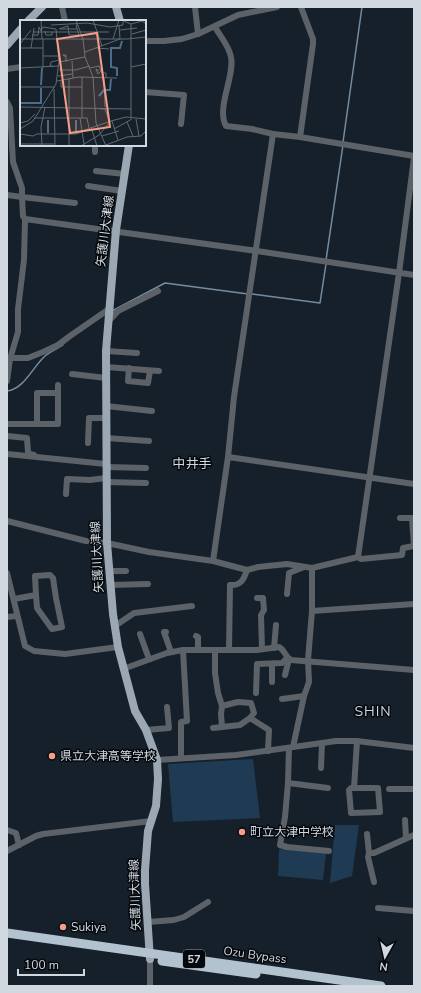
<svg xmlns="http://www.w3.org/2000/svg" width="421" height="993" viewBox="0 0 421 993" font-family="'Nunito Sans','Noto Sans JP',sans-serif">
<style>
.green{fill:#1e3b53}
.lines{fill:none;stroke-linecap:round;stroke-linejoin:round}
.stream{stroke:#748ca2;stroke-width:1.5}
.minor{stroke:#5c6267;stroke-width:6}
.major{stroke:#9ba7b2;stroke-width:8}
.highway{stroke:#b3c2cf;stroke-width:9}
.poi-dot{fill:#f49e88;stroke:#05090d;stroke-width:1.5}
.labels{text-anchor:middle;stroke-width:3;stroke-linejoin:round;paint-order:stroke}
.shield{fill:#05090d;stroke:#949aa0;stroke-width:1}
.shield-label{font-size:11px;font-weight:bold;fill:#d1d8df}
.street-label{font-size:12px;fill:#d1d8df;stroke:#05090d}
.poi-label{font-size:12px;fill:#d1d8df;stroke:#05090d;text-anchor:start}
.neighbourhood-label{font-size:13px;fill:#d1d8df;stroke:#05090d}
.quarter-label{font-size:14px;letter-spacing:1px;fill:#d1d8df;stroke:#05090d}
.inset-river{fill:none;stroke:#4c6c88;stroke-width:2}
.inset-road{fill:none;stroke:#606a72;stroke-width:1}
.view{fill:#f49e88;fill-opacity:0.15;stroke:#f49e88;stroke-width:2}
.inset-edge{fill:none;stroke:#d1d8df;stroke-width:2}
</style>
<rect width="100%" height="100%" fill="#15202a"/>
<g class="green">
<path d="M253 759 260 818 173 822 168 764Z"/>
<path d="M335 825H359L352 876 330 883Z"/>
<path d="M279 849 326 853 323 880 278 876Z"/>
</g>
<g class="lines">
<g class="stream">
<path d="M343 142 362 7"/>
<path d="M326 260 343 145"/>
<path d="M252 294 320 303 326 264"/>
<path d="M112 311 165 283 248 294"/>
<path d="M7 391C24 389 33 367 44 357 49 352 57 349 63 345"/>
</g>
<g class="minor">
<path d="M62 7 65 21"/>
<path d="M195 7 198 34"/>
<path d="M215 27C220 36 229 46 231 57 235 76 216 108 226 126L252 129 273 134 300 137 414 156"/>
<path d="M145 41H164L182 39 198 34 238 15 277 7"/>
<path d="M7 69 21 67"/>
<path d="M145 92 184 95 181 124"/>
<path d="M7 102 10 108 13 162 22 188V197L75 203"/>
<path d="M300 137 313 44V39L301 7"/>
<path d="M95 152V145"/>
<path d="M96 171 125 174"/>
<path d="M88 186 122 191"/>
<path d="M7 195 22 197 23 216 25 219 257 251 414 275"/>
<path d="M108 322 118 311 158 291"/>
<path d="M106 351 137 353"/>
<path d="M11 358H28L43 352 58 345 70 336 109 309"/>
<path d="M106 367 159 371"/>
<path d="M129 368 128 381 148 383 150 371"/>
<path d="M72 374 106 378"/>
<path d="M7 381 10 359 18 332V309L24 260 25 219"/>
<path d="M106 406 152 411"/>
<path d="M37 423V393H58"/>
<path d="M7 424H58V385"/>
<path d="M7 436 27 438 28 452 30 454 34 455"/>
<path d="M106 438 149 441"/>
<path d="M88 443 89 418H106"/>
<path d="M7 454 106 464"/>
<path d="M228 457 414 484"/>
<path d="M106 467 146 468"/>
<path d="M106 482 146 483"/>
<path d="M66 494 67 479 90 480 106 478"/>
<path d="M400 518H412L414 546"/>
<path d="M7 521 86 541 107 543 149 552 213 561 247 570 258 567 287 564 312 568 358 557 361 559 402 555 403 548 414 546"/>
<path d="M358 557 399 273 414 158"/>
<path d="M213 561 228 457 234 397 273 134"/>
<path d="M109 571H126"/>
<path d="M7 573 25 646 34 651 65 654 118 647"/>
<path d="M110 585 148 584"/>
<path d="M287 594 289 573 304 567"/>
<path d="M257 598H263L264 610 261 615 262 649"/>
<path d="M14 599 36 595 35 576 50 575 53 578 56 598 62 627 52 629 37 608 36 595"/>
<path d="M312 611 414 604"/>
<path d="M7 617 17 616"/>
<path d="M115 626 134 613 192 606"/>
<path d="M166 632H164L171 652"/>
<path d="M140 634 149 659"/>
<path d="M196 636 198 637V650"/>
<path d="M274 648 276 625"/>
<path d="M215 650V673L218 693 222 706 221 714 222 727"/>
<path d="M229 650 230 585C241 586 244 579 247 570"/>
<path d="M272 664V682"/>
<path d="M123 669 167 653 183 650H257L279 647C285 650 285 657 291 660L414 670"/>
<path d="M285 675 289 659"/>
<path d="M256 693 257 664 282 663 287 658"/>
<path d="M282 699 304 696"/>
<path d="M222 706 238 702 251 703 254 713 250 718 269 730 268 751"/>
<path d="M213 728 240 725 250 718"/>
<path d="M146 730 169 728 167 707"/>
<path d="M293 747 304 696 309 682 308 660 312 611V568"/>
<path d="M289 748 288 783 328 788"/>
<path d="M181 758V722L187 721 183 650"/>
<path d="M157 760 236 755 336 741H357L414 748"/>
<path d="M321 768 322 743"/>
<path d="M288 783 285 817 280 845 287 847 329 851"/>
<path d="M354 788H378L380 812 351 813 349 790 351 788H354L357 741"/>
<path d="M389 789H414"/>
<path d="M405 820 406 838"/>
<path d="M7 830 16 833 19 845"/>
<path d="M367 834 369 853 368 857 374 882"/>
<path d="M7 851 36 836 43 834 151 821"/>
<path d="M369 853H374L414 835"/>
<path d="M378 908 414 911"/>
<path d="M148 922 174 920 184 917 208 902"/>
<path d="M150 959V986"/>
</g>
<g class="major">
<path d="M116 7 120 21"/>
<path d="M28 21 42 7"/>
<path d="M7 45 21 29"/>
<path d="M129 145 116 230 106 351 107 543 113 614 118 647 135 711 146 730 157 760 158 779 156 806 148 831 145 870V884L150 959"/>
</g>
<g class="highway">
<path d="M7 933 381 986"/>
<path d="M162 961 256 974"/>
</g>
</g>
<g class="poi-dot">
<circle cx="52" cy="756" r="4"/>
<circle cx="242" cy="832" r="4"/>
<circle cx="63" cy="927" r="4"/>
</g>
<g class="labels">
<rect class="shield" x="183" y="950" width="22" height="18" rx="3"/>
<g class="shield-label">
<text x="194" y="963">57</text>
</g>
<g class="street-label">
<text transform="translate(105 231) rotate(-83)" y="4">矢護川大津線</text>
<text transform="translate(97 557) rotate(-93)" y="4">矢護川大津線</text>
<text transform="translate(135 895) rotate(-92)" y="4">矢護川大津線</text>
<text transform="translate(255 955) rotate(8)" y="4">Ozu Bypass</text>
</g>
<g class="poi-label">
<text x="60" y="760">県立大津高等学校</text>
<text x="250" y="836">町立大津中学校</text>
<text x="71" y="931">Sukiya</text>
</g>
<g class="neighbourhood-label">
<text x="192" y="468">中井手</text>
</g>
<g class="quarter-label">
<text x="373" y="716">SHIN</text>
</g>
</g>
<g transform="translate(20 20)">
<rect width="126" height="126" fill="#15202a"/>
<path class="inset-river" d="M97 56V48L91 47V28H100L102 21M21 65 22 48M79 76 84 70H90L91 59M0 83H21V68M28 100V113M56 113V100"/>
<path class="inset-road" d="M21 0 22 19M56 0 63 19M73 0 82 26M101 0 111 4 122 1 126 4M31 5 67 3 90 7 103 5V2M19 7 21 11 23 7 36 9M39 9 48 6 49 15H59L56 5H58M40 9H57M100 10 117 8M25 11 26 15H32V12M13 12H89M112 14 126 10M12 15H18L19 7M0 19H107L126 17M63 19 65 37 73 57 76 103 86 126M93 19 99 0M0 24 11 10M0 28H23M11 28 14 8M77 28 89 29M65 32 100 19 99 5M23 36H38M46 37 43 35H46V42M52 41 53 58M39 42 65 37M33 46H30L31 42 39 40M111 47 126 44M0 48 38 46M23 48V19M70 48 79 46 82 53H86V58M39 50H55L70 46M79 51 76 49 78 54 81 51M38 56 52 54M62 57V98M84 58 85 87M37 61 59 57 97 58M41 61V67H62M0 67H35M34 69 35 126M0 87 111 89M80 89H85L89 101M14 98H67L69 108M60 98 62 111M111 98V4M116 99 119 116M92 101 98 120M107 102 113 116M0 103 8 101 15 94M71 107 77 126M0 109 13 101 36 64 39 41 36 9M94 109 112 99M0 114 13 116 17 114H56L62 112M82 116 99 111M0 124H35M64 124 62 111 91 101M86 125 107 117 121 116 126 111M22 126 21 107 25 87M49 126V59M61 126 79 115 91 101 106 97 126 99"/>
<path class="view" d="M77 13 90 107 50 113 37 19Z"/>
<rect width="126" height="126" class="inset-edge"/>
</g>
<rect width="421" height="993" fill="none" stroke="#d1d8df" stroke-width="16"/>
<g transform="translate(385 957) rotate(188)" stroke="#05090d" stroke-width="3" paint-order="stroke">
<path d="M0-3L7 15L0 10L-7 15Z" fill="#d1d8df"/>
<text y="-6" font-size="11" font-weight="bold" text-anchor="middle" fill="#d1d8df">N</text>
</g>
<path d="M18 969v6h66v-6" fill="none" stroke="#d1d8df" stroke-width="2"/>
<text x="24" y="969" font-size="12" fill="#d1d8df" stroke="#05090d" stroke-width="3" paint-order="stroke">100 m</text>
</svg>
